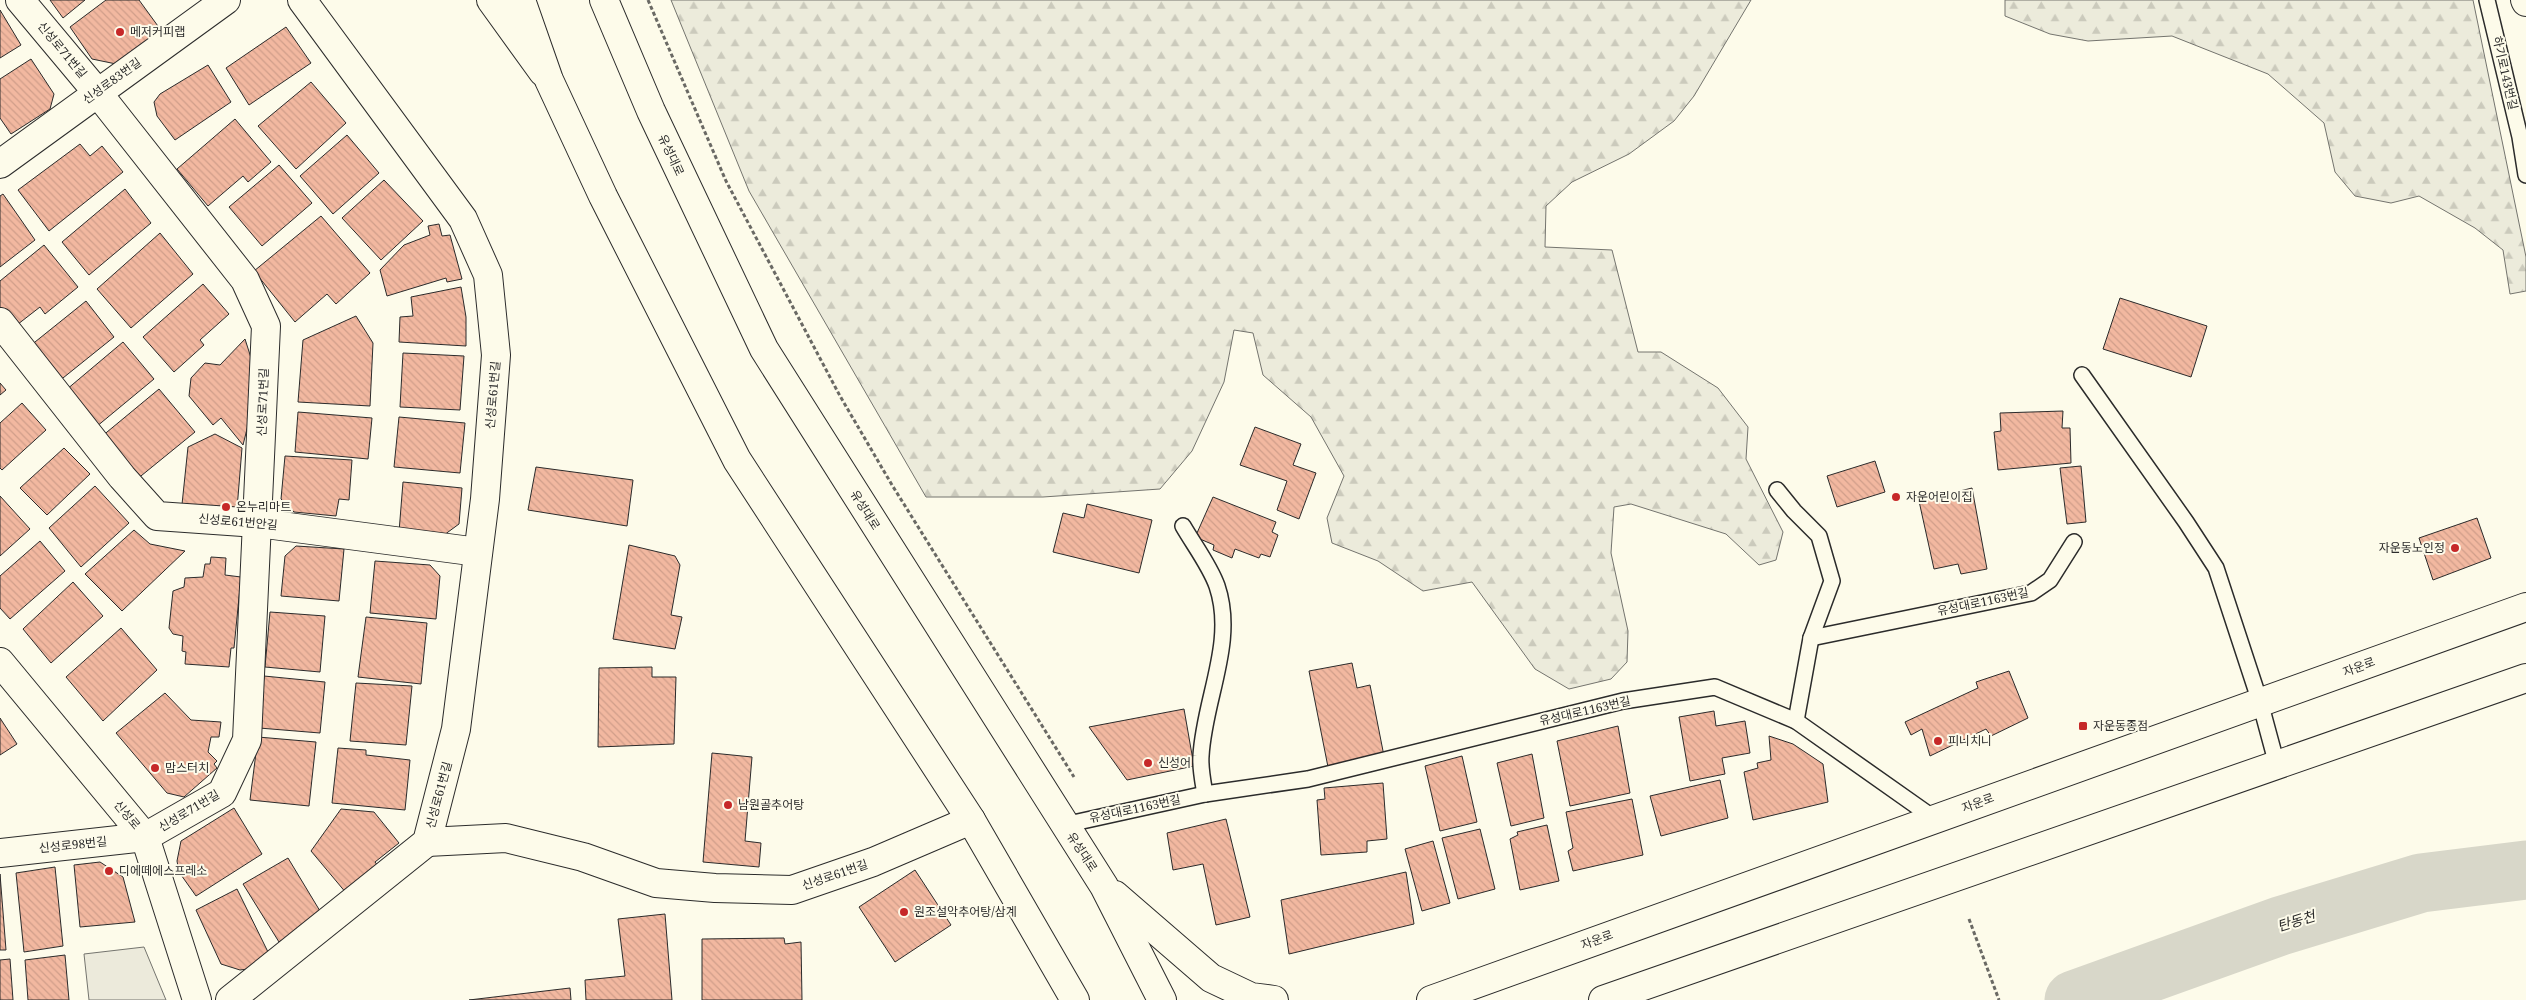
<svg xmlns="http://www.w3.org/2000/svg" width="2526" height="1000" viewBox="0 0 2526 1000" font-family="'Noto Serif','Noto Sans KR',serif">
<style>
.forest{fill:url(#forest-firs);stroke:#74746e}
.parking{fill:#eceadb;stroke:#74746e}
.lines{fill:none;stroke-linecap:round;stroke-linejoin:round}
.river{stroke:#d8d7c9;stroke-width:59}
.building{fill:url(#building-back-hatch);stroke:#2b2b2b}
.service-casing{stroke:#2b2b2b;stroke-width:18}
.minor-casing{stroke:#2b2b2b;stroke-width:30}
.tertiary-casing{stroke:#2b2b2b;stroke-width:30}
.secondary-casing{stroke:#2b2b2b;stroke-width:30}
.motorway-casing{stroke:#2b2b2b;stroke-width:30}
.path{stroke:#6a6964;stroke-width:3;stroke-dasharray:4 2.5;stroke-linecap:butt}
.service{stroke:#fdfbea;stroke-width:15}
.minor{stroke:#fdfbea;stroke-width:28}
.tertiary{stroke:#fdfbea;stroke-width:28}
.secondary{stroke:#fdfbea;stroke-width:28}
.motorway{stroke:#fdfbea;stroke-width:28}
.poi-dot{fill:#c62828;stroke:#fdfbea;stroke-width:2}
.labels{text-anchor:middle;stroke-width:4;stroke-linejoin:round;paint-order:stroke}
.poi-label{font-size:12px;fill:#2b2b2b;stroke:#fdfbea;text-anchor:start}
.street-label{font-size:12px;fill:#2b2b2b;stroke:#fdfbea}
.water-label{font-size:14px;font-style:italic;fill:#2b2b2b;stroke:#fdfbea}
</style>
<defs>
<pattern id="forest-firs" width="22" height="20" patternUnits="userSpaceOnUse" patternTransform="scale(1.25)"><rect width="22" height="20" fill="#ecebdb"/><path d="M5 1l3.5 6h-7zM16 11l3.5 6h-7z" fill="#cbcabc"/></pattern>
<pattern id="building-back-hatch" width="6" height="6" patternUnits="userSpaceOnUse" patternTransform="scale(1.25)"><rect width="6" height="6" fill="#f2b8a0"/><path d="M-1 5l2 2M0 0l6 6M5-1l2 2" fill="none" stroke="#d09e8a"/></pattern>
</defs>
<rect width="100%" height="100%" fill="#fdfbea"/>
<g class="forest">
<path d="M671 0H1751L1694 96 1674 121 1629 154 1572 182 1546 206 1545 247 1612 250 1638 352H1661L1718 388 1748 427 1746 459 1783 532 1776 560 1759 565 1726 534 1631 504 1614 507 1611 553 1628 631 1627 662 1611 679 1569 689 1535 669 1472 582 1423 591 1378 561 1332 543 1327 518 1344 476 1311 417 1263 375 1253 333 1234 330 1224 382 1192 451 1160 489 1043 497H926L749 191Z"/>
<path d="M2005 0H2473L2526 257V291L2510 294 2503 250 2475 228 2419 196 2391 203 2355 196 2335 172 2324 123 2268 74 2172 36 2088 41 2050 34 2005 16Z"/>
</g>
<path class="parking" d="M144 947 166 1000H89L84 954Z"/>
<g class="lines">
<path class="river" d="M2074 1000 2280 926 2421 883 2526 870"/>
</g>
<g class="building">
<path d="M50 0H85L63 18Z"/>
<path d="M106 0H139L163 33 121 65 92 59 70 27Z"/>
<path d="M0 10 21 45 0 58Z"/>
<path d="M286 27 311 63 249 105 226 68Z"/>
<path d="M31 59 54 94 50 109 11 134 0 118V79Z"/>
<path d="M208 65 231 102 175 140 157 116 154 102 160 94Z"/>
<path d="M311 82 346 123 296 169 258 126Z"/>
<path d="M235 119 271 162 248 182 243 176 208 206 177 169Z"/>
<path d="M347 135 379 173 333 214 300 176Z"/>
<path d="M80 144 90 156 102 146 123 172 49 231 18 190Z"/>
<path d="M279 165 312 203 262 246 229 207Z"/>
<path d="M384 180 423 221 381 260 342 218Z"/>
<path d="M125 189 151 223 89 275 62 242Z"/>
<path d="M3 194 35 240 0 267V196Z"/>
<path d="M321 216 370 273 336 304 327 294 295 322 254 271Z"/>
<path d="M439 224 442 236 450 235 462 279 447 282 446 278 387 296 380 270 404 245 430 235 428 226Z"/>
<path d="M160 233 193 274 131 328 97 289Z"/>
<path d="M44 245 78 287 45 314 40 307 13 328 0 312V281Z"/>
<path d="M203 284 229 314 200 340 204 345 174 372 143 337Z"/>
<path d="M461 287 466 317V346L399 342 400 317 413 316 411 297Z"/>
<path d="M2120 298 2207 326 2191 377 2103 349Z"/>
<path d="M86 301 114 337 58 382 30 346Z"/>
<path d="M356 316 373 343 370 406 298 402 303 340Z"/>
<path d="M245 339 252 361 249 421 243 445 221 418 213 425 189 396 191 378 205 363 220 365Z"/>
<path d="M123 342 154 379 96 427 66 390Z"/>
<path d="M403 353 464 356 460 410 400 407Z"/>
<path d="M0 383 6 390 0 395Z"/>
<path d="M159 389 195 432 136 480 101 437Z"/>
<path d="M22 403 46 430 2 470 0 468V423Z"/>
<path d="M2063 411 2062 428H2070L2071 463 1998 470 1994 432 2001 431 2000 413Z"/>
<path d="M298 412 372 418 368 459 295 452Z"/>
<path d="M399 417 465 423 460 473 394 467Z"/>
<path d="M1255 427 1301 444 1293 465 1316 473 1299 519 1277 510 1287 481 1240 465Z"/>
<path d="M215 434 242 448 237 509 181 514 188 447Z"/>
<path d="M64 448 90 474 47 515 20 488Z"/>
<path d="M285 456 352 460 349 500 339 499 336 516 294 512 281 499Z"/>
<path d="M1875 461 1885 492 1837 507 1827 476Z"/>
<path d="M2081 466 2086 522 2067 524 2060 468Z"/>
<path d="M536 467 633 480 627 526 528 510Z"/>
<path d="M403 482 462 488 459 524 444 535 399 532Z"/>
<path d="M95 486 129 523 81 567 49 528Z"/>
<path d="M1972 488 1987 569 1961 574 1958 564 1934 569 1919 501Z"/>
<path d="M0 496 30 529 0 556Z"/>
<path d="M1213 497 1276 522 1272 532 1278 535 1270 557 1261 554 1259 558 1235 549 1232 558 1213 550 1214 545 1200 539 1197 533Z"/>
<path d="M1087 504 1152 520 1139 573 1053 552 1063 513 1084 518Z"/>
<path d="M2477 518 2491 558 2433 580 2419 538Z"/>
<path d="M134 530 150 544 185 551 122 611 85 574Z"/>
<path d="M40 541 65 571 10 619 0 608V576Z"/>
<path d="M629 545 675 556 680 565 671 615 682 617 675 649 613 639Z"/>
<path d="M296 546 344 549 339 601 281 596 285 556Z"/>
<path d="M211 557 226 558 225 575 241 577 234 648H231L229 667 185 664 186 652 182 651 183 636 173 634 169 628 173 591 184 587 185 578 203 577 205 564H210Z"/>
<path d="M375 561 430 565 440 576 436 619 370 613Z"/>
<path d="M73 582 103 616 51 663 23 629Z"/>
<path d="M270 612 325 616 320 672 265 667Z"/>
<path d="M366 617 427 623 421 684 358 677Z"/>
<path d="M121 628 157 670 103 721 66 677Z"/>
<path d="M1352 663 1357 688 1370 685 1384 756 1328 767 1309 671Z"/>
<path d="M652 667V677H676L674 744 598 747 599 668Z"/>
<path d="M2009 671 2028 718 1991 736 1986 729 1930 756 1922 729 1911 735 1905 722 1978 688 1976 682Z"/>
<path d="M264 676 325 682 320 733 259 728Z"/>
<path d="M356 683 412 686 406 745 350 741Z"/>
<path d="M165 693 191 720 221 722 219 737H211L208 752 217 761 214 764 217 768 184 797 167 793 116 733Z"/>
<path d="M1184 709 1194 766 1127 780 1089 727Z"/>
<path d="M1714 711 1716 726 1745 721 1750 753 1722 758 1725 774 1690 781 1679 717Z"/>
<path d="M0 718 17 744 0 755Z"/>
<path d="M1618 726 1630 793 1570 806 1557 741Z"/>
<path d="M1769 736 1793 744 1823 764 1828 802 1753 820 1744 772 1758 768 1757 763 1771 760Z"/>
<path d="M258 737 316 742 309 806 250 800Z"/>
<path d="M338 748 366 750V755L410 760 405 810 332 803Z"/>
<path d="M712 753 752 757 745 841 761 843 759 867 703 862Z"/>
<path d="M1532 754 1544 818 1511 826 1497 763Z"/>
<path d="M1462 756 1477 822 1440 831 1425 766Z"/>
<path d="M1720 780 1728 818 1661 836 1650 796Z"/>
<path d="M1383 783 1387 839 1367 841V852L1321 855 1317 800 1325 799 1324 788Z"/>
<path d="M1632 799 1643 855 1573 871 1568 851 1573 848 1566 812Z"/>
<path d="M234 808 262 854 196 896 179 872 177 861 181 841Z"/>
<path d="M341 809 374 812 399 843 375 862 379 867 347 894 311 851Z"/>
<path d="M1226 819 1250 917 1216 925 1203 864 1173 870 1167 833Z"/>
<path d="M1547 825 1559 881 1520 890 1510 839 1518 835 1517 832Z"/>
<path d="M1480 829 1495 889 1458 899 1442 838Z"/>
<path d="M1433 841 1450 903 1422 911 1405 849Z"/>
<path d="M288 858 323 916 279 942 243 884Z"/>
<path d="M100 862 123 877 135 922 80 927 74 865Z"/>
<path d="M55 867 63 946 24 952 16 873Z"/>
<path d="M915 870 951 925 895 962 859 907Z"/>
<path d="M1406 872 1414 924 1289 954 1281 900Z"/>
<path d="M0 874 6 950H0Z"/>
<path d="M237 889 269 954 248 969 240 970 221 964 196 910Z"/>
<path d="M665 914 672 1000H586L585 980 625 976 618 919Z"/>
<path d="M784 938 785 944 801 942 802 1000H702V939Z"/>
<path d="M65 955 69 1000H28L25 960Z"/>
<path d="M10 959 13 1000H0V960Z"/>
<path d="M570 988 571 1000H469Z"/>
</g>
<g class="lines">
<g class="service-casing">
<g id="service">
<path d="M2487 0 2520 137 2526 175"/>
<path d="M2082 375 2186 522 2216 568 2260 702 2277 765"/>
<path d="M1777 490 1794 511 1819 536 1832 581 1811 638 1796 721"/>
<path d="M1183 526C1194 545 1210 566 1217 586 1236 642 1204 699 1201 756 1200 768 1203 782 1205 794"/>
<path d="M1811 638 2031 593 2050 580 2074 542"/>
<path d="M1064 825 1205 794 1308 779 1623 701 1715 687 1796 721 1935 819"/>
</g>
</g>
<g class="minor-casing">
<g id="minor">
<path d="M0 164 226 0"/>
<path d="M0 322 122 477 157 516 258 523 478 552"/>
<path d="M0 662 145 837 197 1000"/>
<path d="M427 842 506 838 583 857 656 883 715 888 792 890 873 862 971 820"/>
<path d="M0 853 145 837 222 793 247 740 266 326 245 280 97 92 20 0"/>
<path d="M230 1000 427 842 456 729 485 499 496 355 488 275 463 219 302 0"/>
</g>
</g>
<g class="tertiary-casing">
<g id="tertiary">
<path d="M491 0 543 72"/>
<path d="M1431 1000 2526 607"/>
<path d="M1603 1000 2526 678"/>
</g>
</g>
<g class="secondary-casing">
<g id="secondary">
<path d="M521 0 549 80 603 196 737 460 971 820 1075 1000"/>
<path d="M604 0 651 111 764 349 1104 886 1162 1000"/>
<path d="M1115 895 1211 978 1251 997 1274 1000"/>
</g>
</g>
<g class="motorway-casing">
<path id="motorway" d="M2525 0 2526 2"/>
</g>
<g class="path">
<path d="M648 0 726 181 840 396 892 485 1074 777"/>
<path d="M1969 919 1999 1000"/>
</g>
<use href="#service" class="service"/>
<use href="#minor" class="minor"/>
<use href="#tertiary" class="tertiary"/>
<use href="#secondary" class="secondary"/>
<use href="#motorway" class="motorway"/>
</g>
<g class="poi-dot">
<circle cx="120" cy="32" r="5"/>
<circle cx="1896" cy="497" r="5"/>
<circle cx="226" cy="507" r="5"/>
<circle cx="2455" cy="548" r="5"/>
<rect x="2078" y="721" width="10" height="10" rx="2.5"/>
<circle cx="1938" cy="741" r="5"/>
<circle cx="1148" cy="763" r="5"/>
<circle cx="155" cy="768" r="5"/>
<circle cx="728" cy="805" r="5"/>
<circle cx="109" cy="871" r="5"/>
<circle cx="904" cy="912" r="5"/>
</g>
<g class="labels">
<g class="poi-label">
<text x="130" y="36">메저커피랩</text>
<text x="1906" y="501">자운어린이집</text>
<text x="236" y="511">온누리마트</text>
<text x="2445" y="552" text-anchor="end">자운동노인정</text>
<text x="2093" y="730">자운동종점</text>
<text x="1948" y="745">피니치니</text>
<text x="1158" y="767">신성어</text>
<text x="165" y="772">맘스터치</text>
<text x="738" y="809">남원골추어탕</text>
<text x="119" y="875">디에떼에스프레소</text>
<text x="914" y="916">원조설악추어탕/삼계</text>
</g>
<g class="street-label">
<text transform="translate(62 50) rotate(50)" y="4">신성로71번길</text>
<text transform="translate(2505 73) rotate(77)" y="4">하기로143번길</text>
<text transform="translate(112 81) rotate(-36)" y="4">신성로83번길</text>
<text transform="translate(671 155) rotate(65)" y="4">유성대로</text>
<text transform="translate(493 395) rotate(-85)" y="4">신성로61번길</text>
<text transform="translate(263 402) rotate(-88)" y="4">신성로71번길</text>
<text transform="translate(865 510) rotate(58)" y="4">유성대로</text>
<text transform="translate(238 522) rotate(5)" y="4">신성로61번안길</text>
<text transform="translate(1983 602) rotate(-12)" y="4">유성대로1163번길</text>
<text transform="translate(2359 667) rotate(-20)" y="4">자운로</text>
<text transform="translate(1585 711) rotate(-13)" y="4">유성대로1163번길</text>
<text transform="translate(439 795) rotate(-75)" y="4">신성로61번길</text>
<text transform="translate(1978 803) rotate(-20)" y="4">자운로</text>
<text transform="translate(1135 809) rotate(-12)" y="4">유성대로1163번길</text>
<text transform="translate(189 811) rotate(-31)" y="4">신성로71번길</text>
<text transform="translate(127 815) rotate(50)" y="4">신성로</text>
<text transform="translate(73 845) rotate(-6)" y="4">신성로98번길</text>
<text transform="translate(1082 852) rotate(57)" y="4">유성대로</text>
<text transform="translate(835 875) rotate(-19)" y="4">신성로61번길</text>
<text transform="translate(1597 940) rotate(-20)" y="4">자운로</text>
</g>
<g class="water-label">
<text transform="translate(2296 921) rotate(-17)" y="5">탄동천</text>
</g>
</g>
</svg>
